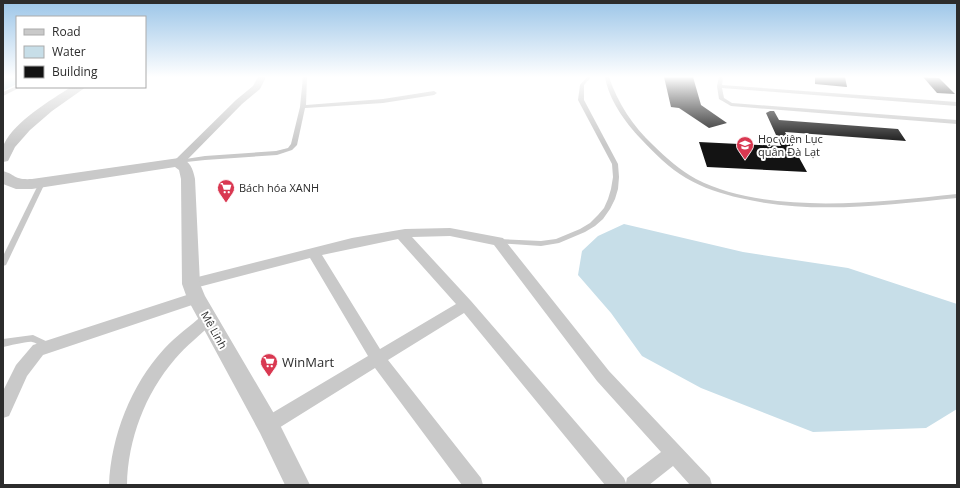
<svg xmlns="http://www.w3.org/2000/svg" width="960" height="488" viewBox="0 0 960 488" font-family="'Open Sans',sans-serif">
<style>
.water{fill:#c7dee8}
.building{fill:#131313}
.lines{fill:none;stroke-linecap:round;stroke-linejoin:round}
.service{fill:#c9c9c9;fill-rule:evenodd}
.minor{fill:#c9c9c9;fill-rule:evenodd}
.tertiary{fill:#c9c9c9;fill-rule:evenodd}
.labels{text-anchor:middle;stroke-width:4;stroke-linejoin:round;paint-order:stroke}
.poi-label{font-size:11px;fill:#2c2c2c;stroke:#fff;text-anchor:start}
.street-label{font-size:11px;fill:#2c2c2c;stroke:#fff}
.near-poi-label{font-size:13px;fill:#2c2c2c;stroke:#fff;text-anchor:start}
</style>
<rect width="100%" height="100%" fill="#fff"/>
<g class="water">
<path d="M3 77H17V84L3 91Z"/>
<path d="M624 224 743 252 848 268 957 304V409L926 428 813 432 701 388 642 356 611 313 578 275 582 251 598 236Z"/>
</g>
<g class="building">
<path d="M664 77H693L701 105 727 123 709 128 679 108 671 107Z"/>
<path d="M815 77H845L847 87 815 84Z"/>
<path d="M923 77 939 78 955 94 937 93Z"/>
<path d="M770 111H774L779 120 898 129 906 141 785 132 807 172 707 167 699 142 781 146 766 113Z"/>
</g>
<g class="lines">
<g class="service">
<path d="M303 77H307L306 105 383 99 434 91 437 93 434 95 383 103 305 108 297 145 292 150 277 155 205 160 177 163 176 162 179 160 205 156 276 151 288 148 291 144 300 107Z"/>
<path d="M587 77H591L584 85V100L618 164 619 177 618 189 615 199 610 209 603 219 595 226 585 232 559 243 541 246 496 243 495 241 498 239 541 241 556 239 580 229 590 223 598 215 604 208 608 199 611 189 613 177 612 164 578 100 580 85Z"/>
<path d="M605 77H609C618 104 633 126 653 145 666 158 680 170 696 179 768 216 879 202 957 194V198C885 205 811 215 740 198 722 194 703 188 686 178 669 168 654 153 641 139 625 122 609 100 605 77Z"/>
<path d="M719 77H723L722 85 957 102V106L722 88 724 98 732 103 957 120V124L731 106 719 99 717 86Z"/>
<path d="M17 86V87H21L3 96V92Z"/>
<path d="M42 181 45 183 7 263 6 265 3 266V256L39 183Z"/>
<path d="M33 335 50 343 51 346 50 349C42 351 39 343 32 342 28 341 9 346 3 347V339Z"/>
</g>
<g class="minor">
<path d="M258 77H266L260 89 242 104 183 164H175L173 162 175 160 236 100 253 86Z"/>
<path d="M450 228 503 238 609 371 710 478 712 485H690L673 466 649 485H605L464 313 388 360 481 478 483 485H462L375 368 274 431 268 433 262 431 259 425 262 419 368 356 310 258 191 289 186 288 184 284 186 280 352 238 405 229ZM450 236 494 245 597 381 661 452 627 478 626 483 624 478 471 301 412 237ZM398 239 456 304 380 349 322 255Z"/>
<path d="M196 292 201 294 203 298 201 302 43 355 27 376 9 416 3 418V391L16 365 33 345Z"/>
<path d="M208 313 213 315 215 319 213 323C200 335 186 346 175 359 145 394 128 439 127 485H109C111 436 131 385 164 349 176 336 190 326 203 315Z"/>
</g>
<g class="tertiary">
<path d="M71 87H86L52 111 30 130 15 147 8 161 3 162C3 157 1 148 4 144 15 121 51 100 71 87Z"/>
<path d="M179 158C190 160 193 169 195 179L200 284 205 296 276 417 310 485H285L260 433 187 298 182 284 181 179 179 170 175 167 32 189H16L3 184V171C17 175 13 180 32 179Z"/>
</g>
</g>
<linearGradient id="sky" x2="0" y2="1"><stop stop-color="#9bc5e8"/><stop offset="0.53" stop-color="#fff"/><stop offset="1" stop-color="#fff" stop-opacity="0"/></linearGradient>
<rect width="960" height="145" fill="url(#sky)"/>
<defs>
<g id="school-pin" transform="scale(0.9)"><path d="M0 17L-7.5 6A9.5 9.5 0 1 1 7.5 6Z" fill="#d93851" stroke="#fff"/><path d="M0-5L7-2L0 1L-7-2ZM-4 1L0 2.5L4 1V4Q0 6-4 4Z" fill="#fff"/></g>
<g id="supermarket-pin" transform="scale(0.9)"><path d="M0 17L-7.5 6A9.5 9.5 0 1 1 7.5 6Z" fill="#d93851" stroke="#fff"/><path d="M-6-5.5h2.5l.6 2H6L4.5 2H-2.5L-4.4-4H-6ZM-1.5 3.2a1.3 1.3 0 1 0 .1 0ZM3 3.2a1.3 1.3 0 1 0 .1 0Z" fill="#fff"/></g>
</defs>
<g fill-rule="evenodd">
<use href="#school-pin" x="745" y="145"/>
<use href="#supermarket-pin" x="226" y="188"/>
<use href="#supermarket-pin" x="269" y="362"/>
</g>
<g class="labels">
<g class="poi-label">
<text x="758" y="143">Học viện Lục<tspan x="758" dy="13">quân Đà Lạt</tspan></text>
<text x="239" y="192">Bách hóa XANH</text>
</g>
<g class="street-label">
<text transform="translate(214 330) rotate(61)" y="4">Mê Linh</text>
</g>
<g class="near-poi-label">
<text x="282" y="367">WinMart</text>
</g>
</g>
<rect width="960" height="488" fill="none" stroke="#2c2c2c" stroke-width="8"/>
<rect x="16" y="16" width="130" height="72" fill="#ffffff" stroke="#ababab"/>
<rect x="24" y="29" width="20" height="6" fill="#c9c9c9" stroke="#ababab"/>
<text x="52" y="36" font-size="12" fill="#2c2c2c">Road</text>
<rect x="24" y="46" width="20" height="12" fill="#c7dee8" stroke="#ababab"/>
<text x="52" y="56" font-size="12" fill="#2c2c2c">Water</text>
<rect x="24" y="66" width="20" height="12" fill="#131313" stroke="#ababab"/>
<text x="52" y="76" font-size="12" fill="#2c2c2c">Building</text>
</svg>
